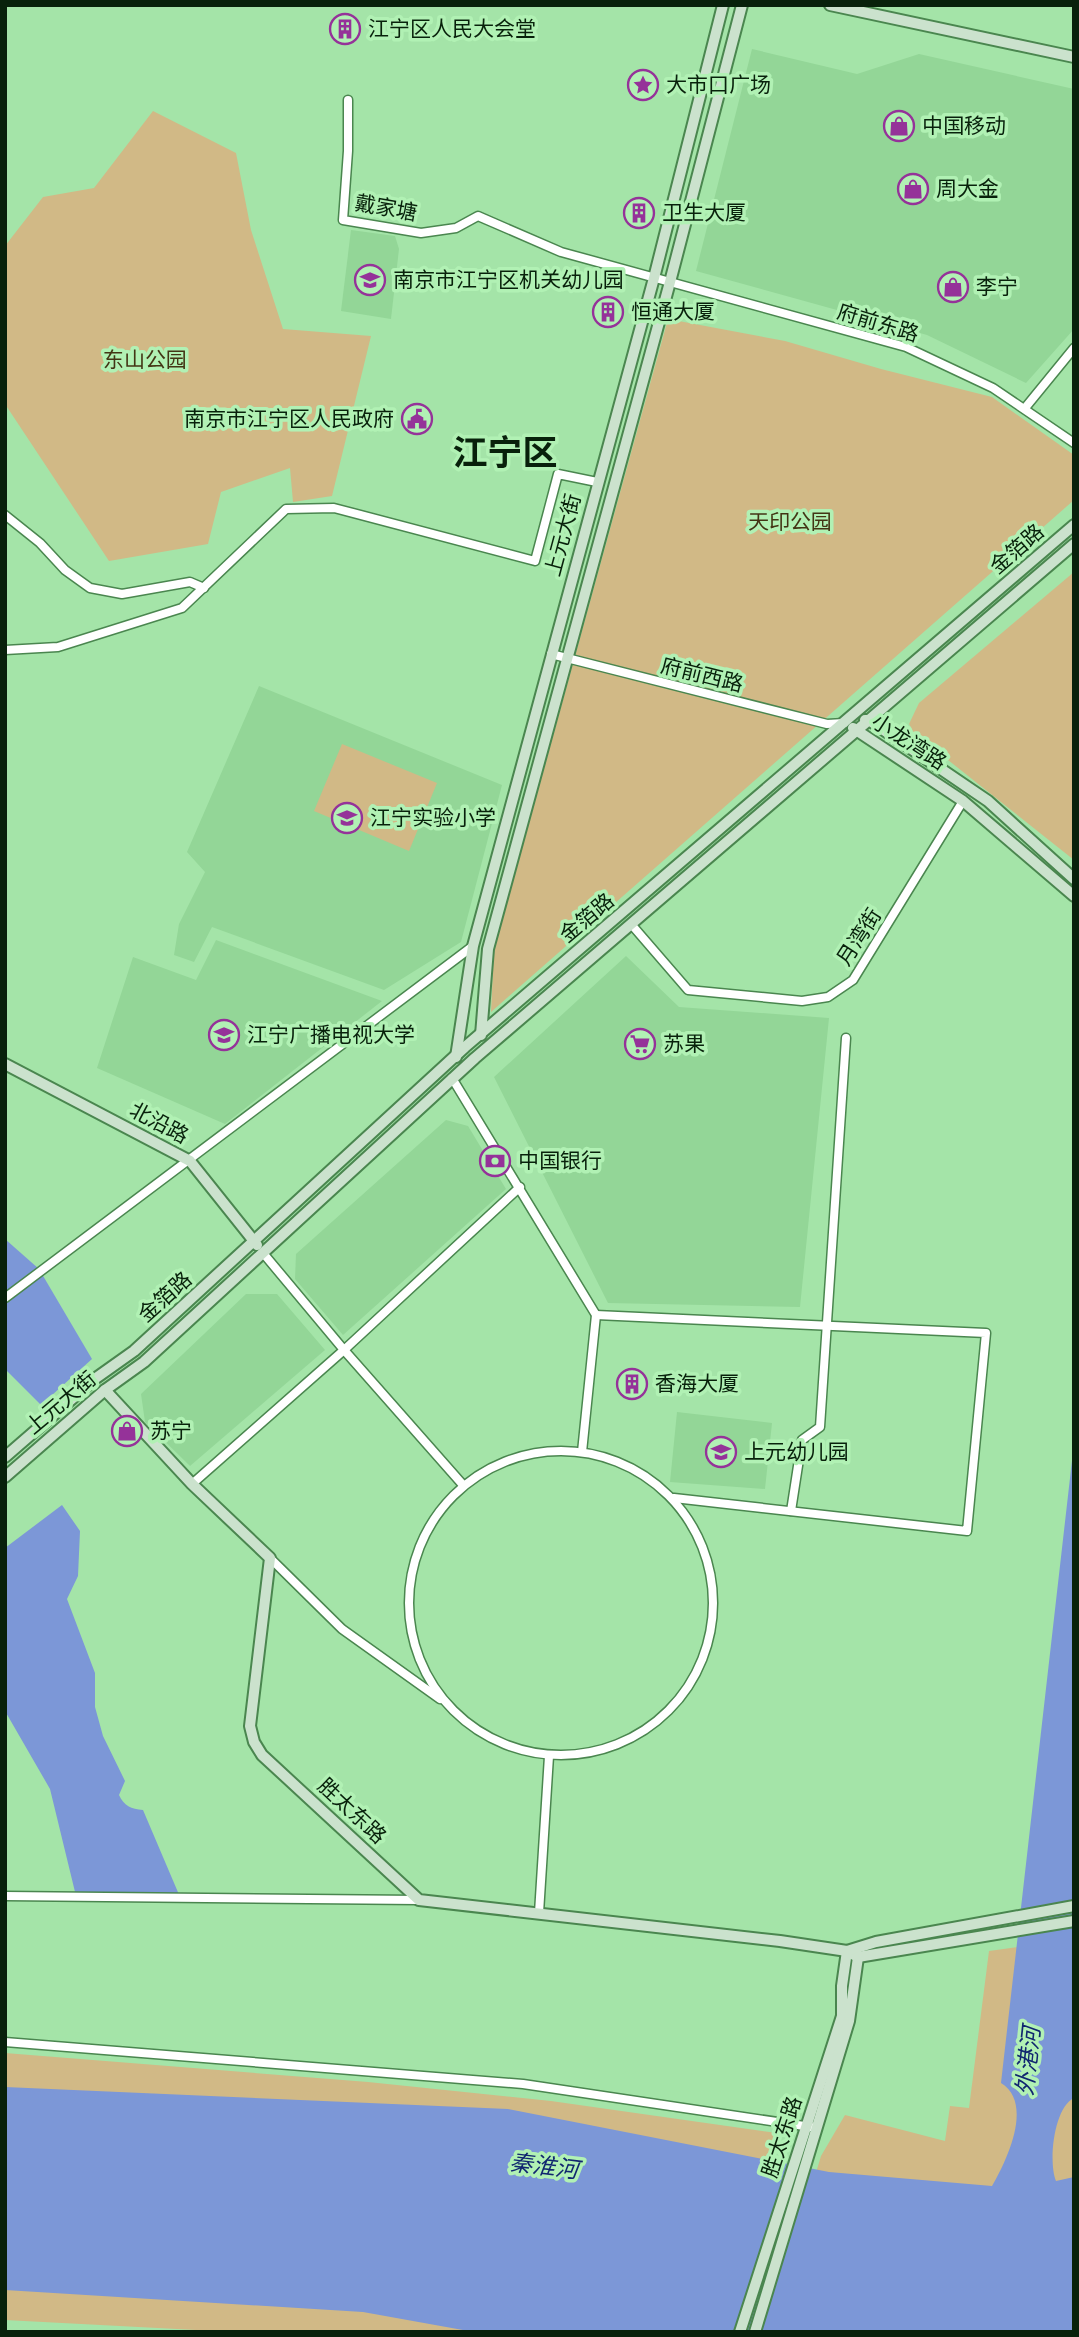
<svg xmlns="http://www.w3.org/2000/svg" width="1079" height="2337" viewBox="0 0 1079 2337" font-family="'Nunito Sans','Noto Sans SC',sans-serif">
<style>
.built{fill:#93d697}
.green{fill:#d1b986}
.water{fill:#7c97d7}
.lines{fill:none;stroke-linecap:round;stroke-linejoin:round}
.street-casing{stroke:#4a864f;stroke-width:11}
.secondary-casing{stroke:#4a864f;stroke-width:14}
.street{stroke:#fff;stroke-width:8}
.secondary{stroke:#cbe2cd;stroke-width:10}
.labels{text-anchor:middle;stroke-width:7;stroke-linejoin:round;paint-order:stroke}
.poi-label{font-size:21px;fill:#08210b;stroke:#b1f1b4;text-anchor:start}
.street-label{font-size:21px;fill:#08210b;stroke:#b1f1b4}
.park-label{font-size:21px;fill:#433515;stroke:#b1f1b4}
.water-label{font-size:23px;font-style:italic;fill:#10266f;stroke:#b1f1b4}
.town-label{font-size:35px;font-weight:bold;fill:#08210b;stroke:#b1f1b4}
</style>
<rect width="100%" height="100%" fill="#a4e4a8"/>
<g class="built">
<path d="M752 49 857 74 919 54 1074 89V329L1026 383 927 335 696 271Z"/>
<path d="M351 230 395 236 399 249 391 319 341 311Z"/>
<path d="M259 686 502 785 461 942 384 990 212 927 194 962 174 955 179 924 205 872 187 852Z"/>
<path d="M216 940 382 1001 225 1124 97 1068 133 957 196 980Z"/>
<path d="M626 956 679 1007 829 1018 800 1307 608 1303 494 1077Z"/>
<path d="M446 1120 468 1126 506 1189 343 1335 295 1279 296 1254Z"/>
<path d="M246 1294H277L325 1350 190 1466 145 1422 141 1394Z"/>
<path d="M677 1412 772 1423 765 1489 670 1482Z"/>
</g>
<g class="green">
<path d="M153 111 236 153 251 230 283 329 371 336 332 496 293 502 290 468 221 492 208 544 109 561 5 404V246L43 197 94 188Z"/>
<path d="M668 319 785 341 881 369 992 397 1074 455V500L491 1012 494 950Z"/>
<path d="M1074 572V860L914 733 909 724 919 703Z"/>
<path d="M342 744 437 783 409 851 314 811Z"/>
<path d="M1074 1939V2332H768L821 2156 845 2115 945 2141 950 2106 969 2108 989 1951Z"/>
<path d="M5 2053 368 2082 551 2101 777 2133 769 2170 525 2332H234L5 2320Z"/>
</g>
<g class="water">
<path d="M5 1239 39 1269 92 1359 41 1405 5 1369Z"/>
<path d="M1074 1443V2098C1054 2107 1048 2162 1056 2181L1074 2177V2332H474L363 2312 5 2290V2087L508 2109 829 2172 992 2186C1007 2160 1034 2103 1001 2083Z"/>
<path d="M62 1505 80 1531 78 1576 67 1599 95 1673V1707L103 1736 125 1781 119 1795C124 1806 131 1809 143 1810L180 1897 76 1896 50 1789 5 1711 7 1665 5 1548Z"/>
</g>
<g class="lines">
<g class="street-casing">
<g id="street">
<path d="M348 100V151L343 220 421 233 456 228 478 216 561 252 906 347 993 388 1074 443"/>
<path d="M1025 408 1074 348"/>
<path d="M5 515 40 543 65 570 90 588 122 594 190 582 204 588"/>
<path d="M5 650 58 647 182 608 286 509 334 508 535 561 558 474 597 482"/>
<path d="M551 654 827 724 844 723"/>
<path d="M631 924 688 990 802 1001 828 997 853 980 963 801"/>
<path d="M452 1078 596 1315 582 1452"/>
<path d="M263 1253 344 1350 463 1485"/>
<path d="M5 1298 473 946"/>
<path d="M596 1315 986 1333 967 1531 674 1498"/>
<circle cx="561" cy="1603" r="152"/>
<path d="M192 1484 344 1350 520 1187"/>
<path d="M791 1511 802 1440 820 1427 846 1038"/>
<path d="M270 1558 342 1629 440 1699"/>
<path d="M5 1896 419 1900"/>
<path d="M539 1913 549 1756"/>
<path d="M5 2042 523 2084 811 2127"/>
</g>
</g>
<g class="secondary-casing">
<g id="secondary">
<path d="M830 5 1074 57"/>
<path d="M865 720H869L988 801 1074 879"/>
<path d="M853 728 963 801 1074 896"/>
<path d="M481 1035 488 949 670 282 742 5"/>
<path d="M456 1057 473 946 654 278 723 5"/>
<path d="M5 1064 190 1161 257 1245"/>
<path d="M105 1390 192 1484 270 1558 250 1726 254 1742 262 1755 419 1900 780 1941 847 1951 858 1957 1074 1921"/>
<path d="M5 1457 96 1378 134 1351 465 1047 1074 525"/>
<path d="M5 1477 105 1390 144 1362 475 1058 1074 544"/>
<path d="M740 2332 842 2016V1986L847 1951 876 1942 1074 1906"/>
<path d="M755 2332 849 2021 858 1957"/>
</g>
</g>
<use href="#street" class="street"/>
<use href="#secondary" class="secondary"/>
</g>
<defs>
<g id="building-ring" transform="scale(1.575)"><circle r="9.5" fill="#b1f1b4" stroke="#953299" stroke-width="1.5"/><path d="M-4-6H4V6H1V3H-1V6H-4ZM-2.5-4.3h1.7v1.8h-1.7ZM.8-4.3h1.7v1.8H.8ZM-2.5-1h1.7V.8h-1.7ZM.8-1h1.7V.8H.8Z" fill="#953299"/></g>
<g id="sight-ring" transform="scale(1.575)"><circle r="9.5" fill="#b1f1b4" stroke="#953299" stroke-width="1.5"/><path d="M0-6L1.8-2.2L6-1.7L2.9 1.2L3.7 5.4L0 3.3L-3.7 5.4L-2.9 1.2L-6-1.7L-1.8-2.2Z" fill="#953299"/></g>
<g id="shop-ring" transform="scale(1.575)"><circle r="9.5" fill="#b1f1b4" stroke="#953299" stroke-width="1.5"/><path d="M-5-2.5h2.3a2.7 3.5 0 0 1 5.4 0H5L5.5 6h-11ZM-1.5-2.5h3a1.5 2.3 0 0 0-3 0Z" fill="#953299"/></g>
<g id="school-ring" transform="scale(1.575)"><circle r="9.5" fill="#b1f1b4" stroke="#953299" stroke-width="1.5"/><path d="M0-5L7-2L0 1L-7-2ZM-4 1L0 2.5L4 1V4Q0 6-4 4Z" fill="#953299"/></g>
<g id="civic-ring" transform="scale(1.575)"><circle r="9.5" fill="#b1f1b4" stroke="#953299" stroke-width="1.5"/><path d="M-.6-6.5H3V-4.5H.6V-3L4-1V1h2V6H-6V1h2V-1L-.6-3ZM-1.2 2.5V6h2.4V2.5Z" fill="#953299"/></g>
<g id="university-ring" transform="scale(1.575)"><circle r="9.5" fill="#b1f1b4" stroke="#953299" stroke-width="1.5"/><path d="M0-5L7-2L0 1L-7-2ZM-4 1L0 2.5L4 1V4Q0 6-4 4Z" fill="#953299"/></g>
<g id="supermarket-ring" transform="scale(1.575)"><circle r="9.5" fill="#b1f1b4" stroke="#953299" stroke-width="1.5"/><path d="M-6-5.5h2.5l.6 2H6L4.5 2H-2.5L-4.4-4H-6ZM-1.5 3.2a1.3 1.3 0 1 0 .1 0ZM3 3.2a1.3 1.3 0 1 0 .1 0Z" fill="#953299"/></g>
<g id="bank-ring" transform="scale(1.575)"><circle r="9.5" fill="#b1f1b4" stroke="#953299" stroke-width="1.5"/><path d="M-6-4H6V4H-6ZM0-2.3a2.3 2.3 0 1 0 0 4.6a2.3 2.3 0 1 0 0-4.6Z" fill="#953299"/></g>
</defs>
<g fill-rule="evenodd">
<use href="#building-ring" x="345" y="29"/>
<use href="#sight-ring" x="643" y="85"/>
<use href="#shop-ring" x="899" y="126"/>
<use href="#shop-ring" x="913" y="189"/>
<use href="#building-ring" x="639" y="213"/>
<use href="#school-ring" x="370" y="280"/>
<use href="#shop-ring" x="953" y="287"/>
<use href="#building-ring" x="608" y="312"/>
<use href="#civic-ring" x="417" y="419"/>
<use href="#school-ring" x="347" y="818"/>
<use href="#university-ring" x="224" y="1035"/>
<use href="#supermarket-ring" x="640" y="1044"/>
<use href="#bank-ring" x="495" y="1161"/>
<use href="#building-ring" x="632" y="1384"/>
<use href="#shop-ring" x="127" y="1431"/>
<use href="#school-ring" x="721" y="1452"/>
</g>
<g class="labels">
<g class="poi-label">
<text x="368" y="36">江宁区人民大会堂</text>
<text x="666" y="92">大市口广场</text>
<text x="922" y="133">中国移动</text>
<text x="936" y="196">周大金</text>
<text x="662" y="220">卫生大厦</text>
<text x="393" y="287">南京市江宁区机关幼儿园</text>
<text x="976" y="294">李宁</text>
<text x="631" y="319">恒通大厦</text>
<text x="394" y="426" text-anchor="end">南京市江宁区人民政府</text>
<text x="370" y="825">江宁实验小学</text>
<text x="247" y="1042">江宁广播电视大学</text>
<text x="663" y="1051">苏果</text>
<text x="518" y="1168">中国银行</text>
<text x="655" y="1391">香海大厦</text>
<text x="150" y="1438">苏宁</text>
<text x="744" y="1459">上元幼儿园</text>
</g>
<g class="street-label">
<text transform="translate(386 208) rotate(10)" y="7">戴家塘</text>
<text transform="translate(878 323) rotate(17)" y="7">府前东路</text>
<text transform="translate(563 535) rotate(-75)" y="7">上元大街</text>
<text transform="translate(1017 549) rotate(-41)" y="7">金箔路</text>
<text transform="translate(702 675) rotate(14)" y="7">府前西路</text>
<text transform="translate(909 742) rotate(33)" y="7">小龙湾路</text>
<text transform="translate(587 918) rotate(-40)" y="7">金箔路</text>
<text transform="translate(859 937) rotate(-57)" y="7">月湾街</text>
<text transform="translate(159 1123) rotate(28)" y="7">北沿路</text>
<text transform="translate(165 1297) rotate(-42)" y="7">金箔路</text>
<text transform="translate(61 1403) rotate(-40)" y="7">上元大街</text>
<text transform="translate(352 1811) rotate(43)" y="7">胜太东路</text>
<text transform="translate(782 2137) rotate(-72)" y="7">胜太东路</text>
</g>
<g class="park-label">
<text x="145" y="367">东山公园</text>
<text x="790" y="529">天印公园</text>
</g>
<g class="water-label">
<text transform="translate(1028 2061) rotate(-84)" y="8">外港河</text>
<text transform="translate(544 2166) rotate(7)" y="8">秦淮河</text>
</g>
<g class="town-label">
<text x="505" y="465">江宁区</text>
</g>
</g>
<rect width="1079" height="2337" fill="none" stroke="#08210b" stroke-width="14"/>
</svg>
